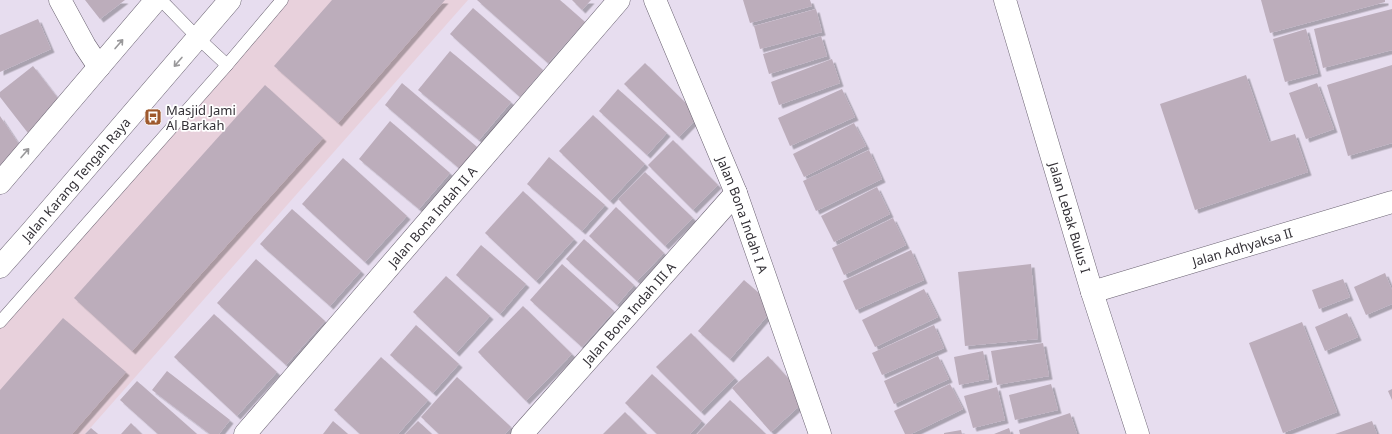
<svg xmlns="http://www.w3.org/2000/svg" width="1392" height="434" viewBox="0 0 1392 434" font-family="'Noto Sans',sans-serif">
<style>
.commercial{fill:#e8d1dc}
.building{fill:#bcadbb;filter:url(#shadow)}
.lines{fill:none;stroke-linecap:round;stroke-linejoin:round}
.lane-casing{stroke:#6a6271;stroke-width:13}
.street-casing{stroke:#6a6271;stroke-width:23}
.secondary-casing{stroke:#6a6271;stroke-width:23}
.lane{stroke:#fff;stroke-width:12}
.street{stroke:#fff;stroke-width:22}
.secondary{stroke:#fff;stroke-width:22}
.oneway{stroke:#99989a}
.labels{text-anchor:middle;stroke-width:3.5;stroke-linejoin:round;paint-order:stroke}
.poi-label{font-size:13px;fill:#333036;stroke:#fff;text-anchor:start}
.street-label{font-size:13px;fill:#333036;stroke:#fff}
</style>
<defs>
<filter id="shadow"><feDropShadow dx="3.5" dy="3.5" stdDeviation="0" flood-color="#0004"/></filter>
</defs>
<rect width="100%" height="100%" fill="#e7ddef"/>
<path class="commercial" d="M278 0H468L85 434H0V321Z"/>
<g class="building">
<path d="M85 0H125L100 19Z"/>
<path d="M332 0H445L338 123 274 66Z"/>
<path d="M477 0H560L585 22 548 63Z"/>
<path d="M572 0H591L582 10Z"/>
<path d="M743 0H810L812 6 750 23Z"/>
<path d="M1261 0H1385V2L1270 33Z"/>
<path d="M473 8 543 70 520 97 450 34Z"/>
<path d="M816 9 822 32 760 49 754 26Z"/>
<path d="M1392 9V50L1323 68 1314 29Z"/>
<path d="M38 19 51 49 0 72V35Z"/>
<path d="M1306 29 1318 73 1285 82 1273 39Z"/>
<path d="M821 36 827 56 769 74 763 54Z"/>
<path d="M450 51 511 102 479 140 418 90Z"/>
<path d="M832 59 840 83 779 105 771 82Z"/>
<path d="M645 63 699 116 679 137 624 84Z"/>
<path d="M1392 65V143L1348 156 1327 85Z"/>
<path d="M33 66 63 105 28 133 0 97V92Z"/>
<path d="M1246 75 1269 142 1295 134 1308 172 1195 210 1160 104Z"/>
<path d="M402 83 477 147 460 169 385 105Z"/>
<path d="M1317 83 1334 129 1306 139 1289 93Z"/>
<path d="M265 85 323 138 132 351 74 298Z"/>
<path d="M618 89 667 133 647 155 599 111Z"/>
<path d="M842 89 855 117 790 146 778 118Z"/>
<path d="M593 115 645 164 610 201 559 151Z"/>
<path d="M0 116 24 152 2 168 0 165Z"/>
<path d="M390 121 450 173 419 209 359 159Z"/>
<path d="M854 123 866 146 804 177 793 154Z"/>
<path d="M673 140 718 185 693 210 648 165Z"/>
<path d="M869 150 882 179 816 211 803 181Z"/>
<path d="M549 157 605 205 582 231 527 184Z"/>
<path d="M343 158 407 216 365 262 302 204Z"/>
<path d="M645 172 693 218 665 246 618 199Z"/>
<path d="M877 187 890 214 834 242 821 216Z"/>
<path d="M523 191 574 239 536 281 485 233Z"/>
<path d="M616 207 664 253 637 281 589 236Z"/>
<path d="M292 209 361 271 330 306 260 244Z"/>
<path d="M893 218 906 245 844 275 832 248Z"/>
<path d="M584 239 634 285 617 305 566 259Z"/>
<path d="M481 245 526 284 500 314 456 275Z"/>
<path d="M911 250 924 280 856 310 843 281Z"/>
<path d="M256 259 325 321 286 365 217 303Z"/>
<path d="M562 264 614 311 582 347 530 300Z"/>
<path d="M1031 264 1038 339 965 346 958 272Z"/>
<path d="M1385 273 1392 290V304L1366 315 1354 287Z"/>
<path d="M446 276 490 316 456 353 413 312Z"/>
<path d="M1343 279 1350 297 1319 309 1312 290Z"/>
<path d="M744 280 775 307 730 359 698 331Z"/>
<path d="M924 289 938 317 875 347 862 320Z"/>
<path d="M523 306 572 354 526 401 478 352Z"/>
<path d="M1347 313 1358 337 1325 351 1315 327Z"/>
<path d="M214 314 277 372 237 416 174 357Z"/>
<path d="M63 318 126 372 72 434H0V390Z"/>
<path d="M1302 322 1337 412 1283 433 1249 343Z"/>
<path d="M416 325 459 364 433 393 390 355Z"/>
<path d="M934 325 944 348 882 375 872 353Z"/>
<path d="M691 333 735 378 701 412 656 367Z"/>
<path d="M1043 343 1049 376 997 385 991 351Z"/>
<path d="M983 351 989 379 959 385 954 357Z"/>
<path d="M768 356 807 399 771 432 732 388Z"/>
<path d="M938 356 949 379 894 404 884 381Z"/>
<path d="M381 357 428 400 398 434H360L334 410Z"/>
<path d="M167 371 230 420 219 434H210L152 390Z"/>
<path d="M652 374 702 421 690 434H657L625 403Z"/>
<path d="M457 377 511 427 505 434H439L421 417Z"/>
<path d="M137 381 197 434H158L120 400Z"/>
<path d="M950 384 963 409 911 434H905L894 411Z"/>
<path d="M1051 384 1058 410 1015 420 1009 395Z"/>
<path d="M997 387 1005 420 973 428 964 396Z"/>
<path d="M1392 389V400L1388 391Z"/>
<path d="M730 400 766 434H697Z"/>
<path d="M625 412 647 434H603Z"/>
<path d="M1070 413 1077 434H1020L1019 430Z"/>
<path d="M333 421 348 434H323Z"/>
<path d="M418 421 432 434H405Z"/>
<path d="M1372 421 1377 434H1335Z"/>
<path d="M131 423 142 434H121Z"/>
<path d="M91 428 98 434H85Z"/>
<path d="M1009 428 1011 434H994Z"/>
<path d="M961 430 962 434H944V433Z"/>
</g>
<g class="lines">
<g class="lane-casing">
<g id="lane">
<path d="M161 0 198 38 227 65"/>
<path d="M0 322 227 65 282 0"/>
</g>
</g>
<g class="street-casing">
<g id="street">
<path d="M60 0 85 46 99 67"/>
<path id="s1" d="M655 0 736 193 820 434"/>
<path id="s2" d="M1092 292 1392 202"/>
<path id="s3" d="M245 434 619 0"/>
<path id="s4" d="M522 434 736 193"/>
</g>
</g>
<g class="secondary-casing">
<g id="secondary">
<path id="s5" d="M1005 0 1092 292 1138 434"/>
<path d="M0 183 156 0"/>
<path id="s6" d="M0 267 31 232 230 0"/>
</g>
</g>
<use href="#lane" class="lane"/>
<use href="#street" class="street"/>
<use href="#secondary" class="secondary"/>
</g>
<defs><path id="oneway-shaft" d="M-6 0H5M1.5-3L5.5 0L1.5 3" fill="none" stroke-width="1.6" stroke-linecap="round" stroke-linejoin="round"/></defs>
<g class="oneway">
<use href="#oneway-shaft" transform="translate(119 44) rotate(-49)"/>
<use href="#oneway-shaft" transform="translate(178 62) rotate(131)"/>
<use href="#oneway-shaft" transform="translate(25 153) rotate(-49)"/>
</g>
<defs>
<g id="bus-square" transform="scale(0.9)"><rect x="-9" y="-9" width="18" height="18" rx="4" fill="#9e592d" stroke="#fff"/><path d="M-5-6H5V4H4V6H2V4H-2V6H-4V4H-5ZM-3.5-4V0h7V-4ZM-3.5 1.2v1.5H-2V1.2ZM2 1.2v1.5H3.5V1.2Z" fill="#fff"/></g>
</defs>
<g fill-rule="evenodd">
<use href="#bus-square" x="153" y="117"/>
</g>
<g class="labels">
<g class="poi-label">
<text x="166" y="115">Masjid Jami<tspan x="166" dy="15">Al Barkah</tspan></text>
</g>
<g class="street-label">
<text dy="5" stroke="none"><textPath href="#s6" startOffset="116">Jalan Karang Tengah Raya</textPath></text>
<text dy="5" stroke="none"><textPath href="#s1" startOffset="232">Jalan Bona Indah I A</textPath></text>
<text dy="5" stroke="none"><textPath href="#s3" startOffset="287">Jalan Bona Indah II A</textPath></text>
<text dy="5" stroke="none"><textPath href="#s5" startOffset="227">Jalan Lebak Bulus I</textPath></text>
<text dy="5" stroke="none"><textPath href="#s2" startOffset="157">Jalan Adhyaksa II</textPath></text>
<text dy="5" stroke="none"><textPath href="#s4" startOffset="161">Jalan Bona Indah III A</textPath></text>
</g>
</g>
</svg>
